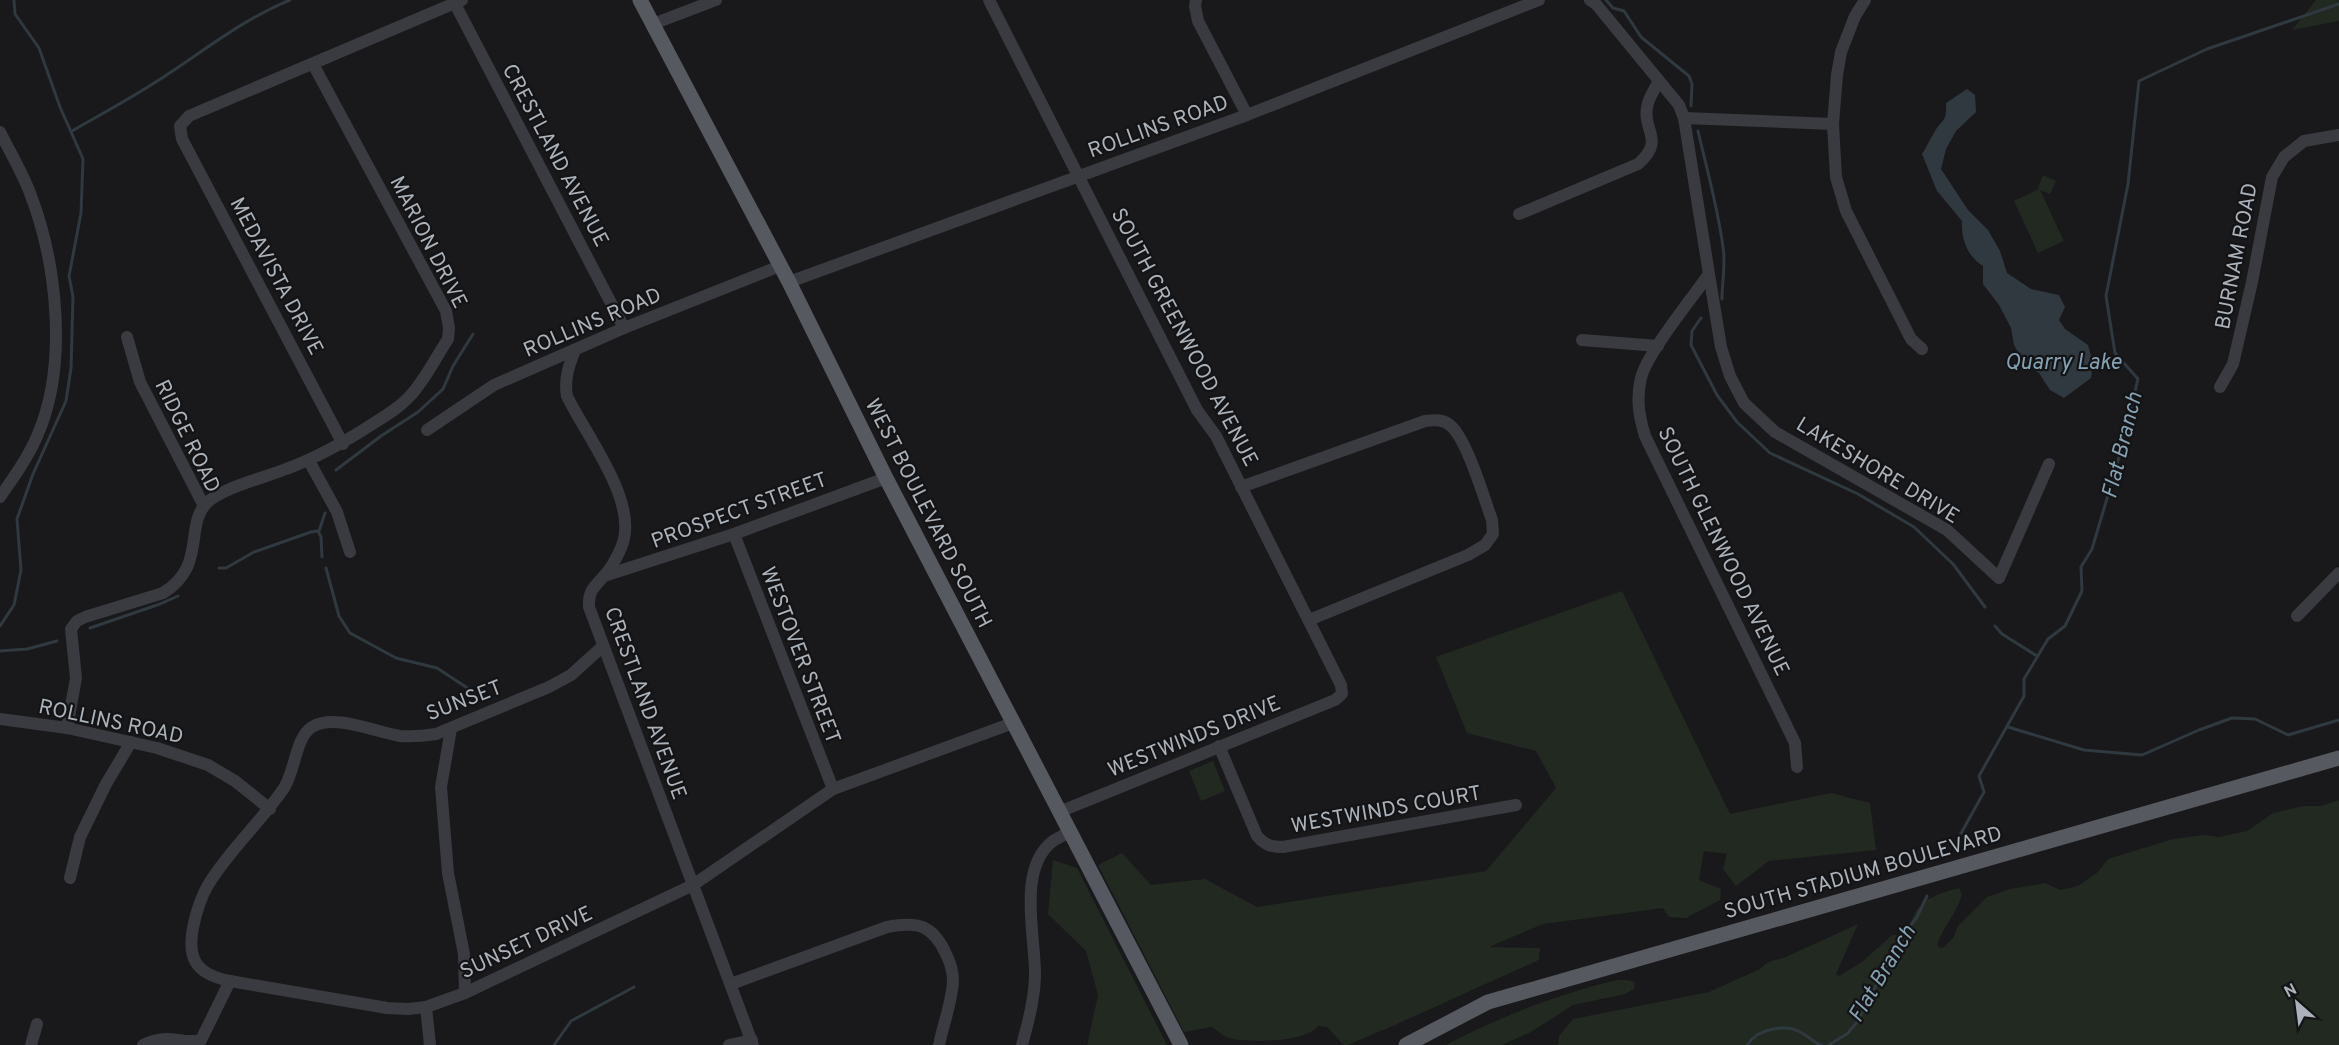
<svg xmlns="http://www.w3.org/2000/svg" width="2339" height="1045" viewBox="0 0 2339 1045" font-family="Overpass,sans-serif">
<style>
.green{fill:#212921}
.water{fill:#2f393f}
.lines{fill:none;stroke-linecap:round;stroke-linejoin:round}
.stream{stroke:#2f393f;stroke-width:3}
.minor{stroke:#3a3b40;stroke-width:12}
.major{stroke:#56595f;stroke-width:15}
.labels{text-anchor:middle;stroke-width:4.5;stroke-linejoin:round;paint-order:stroke}
.street-label{font-size:21px;fill:#abb2ba;stroke:#141416}
.water-label{font-size:22px;font-style:italic;fill:#84a2b3;stroke:#141416}
</style>
<rect width="100%" height="100%" fill="#19191b"/>
<g class="green">
<path d="M2316 0H2339V21L2292 30Z"/>
<path d="M2043 175 2056 181 2050 194 2040 190 2064 241 2038 253 2014 201 2039 189 2038 188Z"/>
<path d="M1622 591 1730 814 1831 793 1870 803 1876 850 1769 861 1736 886 1723 869 1727 854 1704 851 1699 880 1721 889 1720 900 1686 918 1669 917 1663 908 1543 924 1489 947 1540 948 1539 960C1475 988 1412 1019 1347 1045H1344L1327 1027 1318 1026C1305 1043 1252 1042 1232 1039 1225 1038 1218 1031 1212 1027L1184 1032 1098 865 1122 853 1151 885 1205 879 1257 907 1486 871 1556 788 1536 751 1467 733 1436 657Z"/>
<path d="M1213 761 1225 791 1201 801 1189 771Z"/>
<path d="M2339 800V1045H1554L1558 1044 1559 1036 1573 1019 1709 992 1760 969 1768 962 1786 957 1858 924 1836 974 1839 976 1862 962 1892 935H1897L1901 941C1912 931 1908 927 1914 915 1923 897 1941 893 1959 888L1962 894C1957 913 1943 927 1937 945L1940 948 1944 947 1953 938 1958 926 1987 897 2010 889 2045 883 2060 890 2078 886 2098 872 2108 859 2173 839 2204 835 2219 837 2247 831 2273 813 2304 806H2321Z"/>
<path d="M1053 860 1077 868 1167 1045H1087L1098 995 1086 951 1048 914Z"/>
<path d="M1617 980H1627L1635 982 1634 989 1625 994 1573 1005 1531 1032 1502 1045H1446C1496 1018 1561 993 1617 980Z"/>
</g>
<path class="water" d="M1967 89 1975 95 1976 112 1956 131 1946 149 1941 169 1968 210 1988 230 2000 251 2007 273 2031 289 2059 295 2065 307 2059 320 2065 329 2088 345 2093 363 2091 378 2064 398 2050 390 2039 373 2025 365 2014 345 2011 328 1999 305 1983 284V266C1967 256 1961 239 1962 221L1937 191 1922 154C1927 147 1929 140 1934 133 1942 118 1947 124 1946 103Z"/>
<g class="lines">
<g class="stream">
<path d="M1606 0 1613 8 1624 11 1641 37 1689 76 1692 84 1691 106"/>
<path d="M72 131C105 112 139 94 171 72 210 46 246 18 290 0"/>
<path d="M1698 131C1707 170 1718 208 1723 247 1726 263 1722 282 1722 299"/>
<path d="M1701 318 1692 331 1691 345 1717 395 1737 422 1770 453 1858 494 1914 527 1953 564 1985 607"/>
<path d="M336 470 381 436 418 412 443 389 453 366 473 334"/>
<path d="M319 531 325 513"/>
<path d="M219 568H226L254 552 311 532 318 531 321 537 322 557"/>
<path d="M326 568 339 616 350 633 396 658 437 668 469 689 477 697"/>
<path d="M0 626 14 605 21 570 17 519 33 474 66 401 71 368 73 297 69 276 81 213 83 159 60 107 39 48 15 14 14 0"/>
<path d="M1995 626 2002 634 2037 656"/>
<path d="M90 628 160 604 178 596"/>
<path d="M0 651 27 649 57 641"/>
<path d="M2008 727 2084 750 2142 755 2199 730 2232 718 2255 719 2288 735 2339 720"/>
<path d="M1954 846 1984 792 1979 776 2024 696V679L2048 639 2065 626 2082 591 2081 567 2092 549 2117 465 2138 379 2115 353 2106 296 2128 184 2139 81 2207 49 2339 4"/>
<path d="M554 1045 571 1021 634 987"/>
<path d="M1747 1045C1757 1029 1786 1023 1802 1033 1810 1037 1813 1043 1822 1045"/>
<path d="M1829 1045 1848 1033 1857 1022 1899 941 1917 917 1927 896"/>
</g>
<g class="minor">
<path d="M453 0 624 328"/>
<path d="M989 0 1197 410 1216 436 1341 685 1342 694 1335 700 1059 812"/>
<path d="M1196 0 1195 6 1198 21 1247 115"/>
<path d="M1590 0 1596 4 1679 105 1684 118 1709 274C1693 297 1647 353 1641 378 1636 399 1639 416 1645 436L1795 743 1797 767"/>
<path d="M1865 0 1855 16 1841 52 1837 75 1833 124 1836 177 1846 211 1911 339 1922 349"/>
<path d="M653 24 716 0"/>
<path d="M1684 118 1833 124"/>
<path d="M0 132C10 152 22 172 30 193 57 263 68 364 38 434 29 456 14 477 0 497"/>
<path d="M1519 214 1638 164C1667 139 1640 130 1648 103 1650 96 1655 89 1658 82"/>
<path d="M1709 274 1721 347 1730 376 1744 403 1775 432 1947 530 1999 578 2049 464"/>
<path d="M789 282 1247 115 1539 0"/>
<path d="M127 337 140 382 204 506"/>
<path d="M1582 340 1658 346"/>
<path d="M575 350C569 365 564 379 567 396 586 436 641 504 621 548 617 557 611 569 604 576 594 587 588 591 589 607L753 1045"/>
<path d="M2220 387 2233 364 2252 282 2272 177 2284 157 2304 141 2339 135"/>
<path d="M427 430 494 385 624 328 780 266"/>
<path d="M343 444 182 139 180 126 189 116 462 0"/>
<path d="M309 461 337 512 350 552"/>
<path d="M1241 487 1425 421C1434 420 1444 419 1451 426 1467 440 1484 498 1492 520L1493 534 1485 545 1468 555 1309 620"/>
<path d="M734 534 833 789"/>
<path d="M604 576 734 534 886 478"/>
<path d="M2297 616 2339 573"/>
<path d="M602 647 571 675 549 687 436 734C424 736 413 737 400 736 375 732 334 713 312 727 295 738 296 769 284 788 261 822 229 850 208 885 201 897 197 910 194 923 186 958 195 974 230 981L387 1008 408 1009 426 1007 465 993 693 885 833 789 1013 723"/>
<path d="M0 719 67 728 157 748 208 765 235 781 270 809"/>
<path d="M67 728 76 678 71 629 77 621 85 617 163 593C209 565 182 522 210 500 229 486 263 478 286 469 319 457 345 442 374 423 387 415 400 407 410 396 425 380 436 357 448 339L449 328 446 311 313 64"/>
<path d="M451 729 441 787 448 873 464 954 465 993"/>
<path d="M1219 746 1257 836C1265 845 1271 847 1283 847L1516 805"/>
<path d="M70 878 80 837 106 784 131 742"/>
<path d="M731 984 887 927C918 921 933 925 946 954 950 962 953 972 953 981 952 1002 943 1025 939 1045"/>
<path d="M426 1007 430 1045"/>
<path d="M31 1045 37 1024"/>
<path d="M143 1045C168 1032 183 1045 201 1040L230 981"/>
<path d="M729 1045 752 1040"/>
<path d="M1022 1045C1028 1023 1034 1001 1035 977 1036 938 1016 869 1053 841 1058 838 1064 835 1069 832"/>
</g>
<g class="major">
<path d="M640 0 789 282 886 478 1181 1045"/>
<path d="M1406 1045 1488 1002 2339 758"/>
</g>
</g>
<g class="labels">
<g class="street-label">
<text transform="translate(1158 126) rotate(-20)" y="7">ROLLINS ROAD</text>
<text transform="translate(556 155) rotate(62)" y="7">CRESTLAND AVENUE</text>
<text transform="translate(429 242) rotate(63)" y="7">MARION DRIVE</text>
<text transform="translate(2236 256) rotate(-79)" y="7">BURNAM ROAD</text>
<text transform="translate(277 276) rotate(62)" y="7">MEDAVISTA DRIVE</text>
<text transform="translate(592 322) rotate(-23)" y="7">ROLLINS ROAD</text>
<text transform="translate(1185 337) rotate(62)" y="7">SOUTH GREENWOOD AVENUE</text>
<text transform="translate(188 436) rotate(64)" y="7">RIDGE ROAD</text>
<text transform="translate(1878 470) rotate(31)" y="7">LAKESHORE DRIVE</text>
<text transform="translate(739 510) rotate(-20)" y="7">PROSPECT STREET</text>
<text transform="translate(929 513) rotate(63)" y="7">WEST BOULEVARD SOUTH</text>
<text transform="translate(1724 551) rotate(64)" y="7">SOUTH GLENWOOD AVENUE</text>
<text transform="translate(801 655) rotate(69)" y="7">WESTOVER STREET</text>
<text transform="translate(464 700) rotate(-21)" y="7">SUNSET</text>
<text transform="translate(646 703) rotate(70)" y="7">CRESTLAND AVENUE</text>
<text transform="translate(111 721) rotate(12)" y="7">ROLLINS ROAD</text>
<text transform="translate(1194 736) rotate(-22)" y="7">WESTWINDS DRIVE</text>
<text transform="translate(1386 809) rotate(-10)" y="7">WESTWINDS COURT</text>
<text transform="translate(1863 872) rotate(-16)" y="7">SOUTH STADIUM BOULEVARD</text>
<text transform="translate(526 942) rotate(-25)" y="7">SUNSET DRIVE</text>
</g>
<g class="water-label">
<text x="2063" y="369">Quarry Lake</text>
<text transform="translate(2121 445) rotate(-76)" y="8">Flat Branch</text>
<text transform="translate(1881 973) rotate(-59)" y="8">Flat Branch</text>
</g>
</g>
<g transform="translate(2297 1003) rotate(332)" stroke="#141416" stroke-width="4.5" paint-order="stroke">
<path d="M0-4.5L10 22L0 15L-10 22Z" fill="#abb2ba"/>
<text y="-9" font-size="16" font-weight="bold" text-anchor="middle" fill="#abb2ba">N</text>
</g>
</svg>
